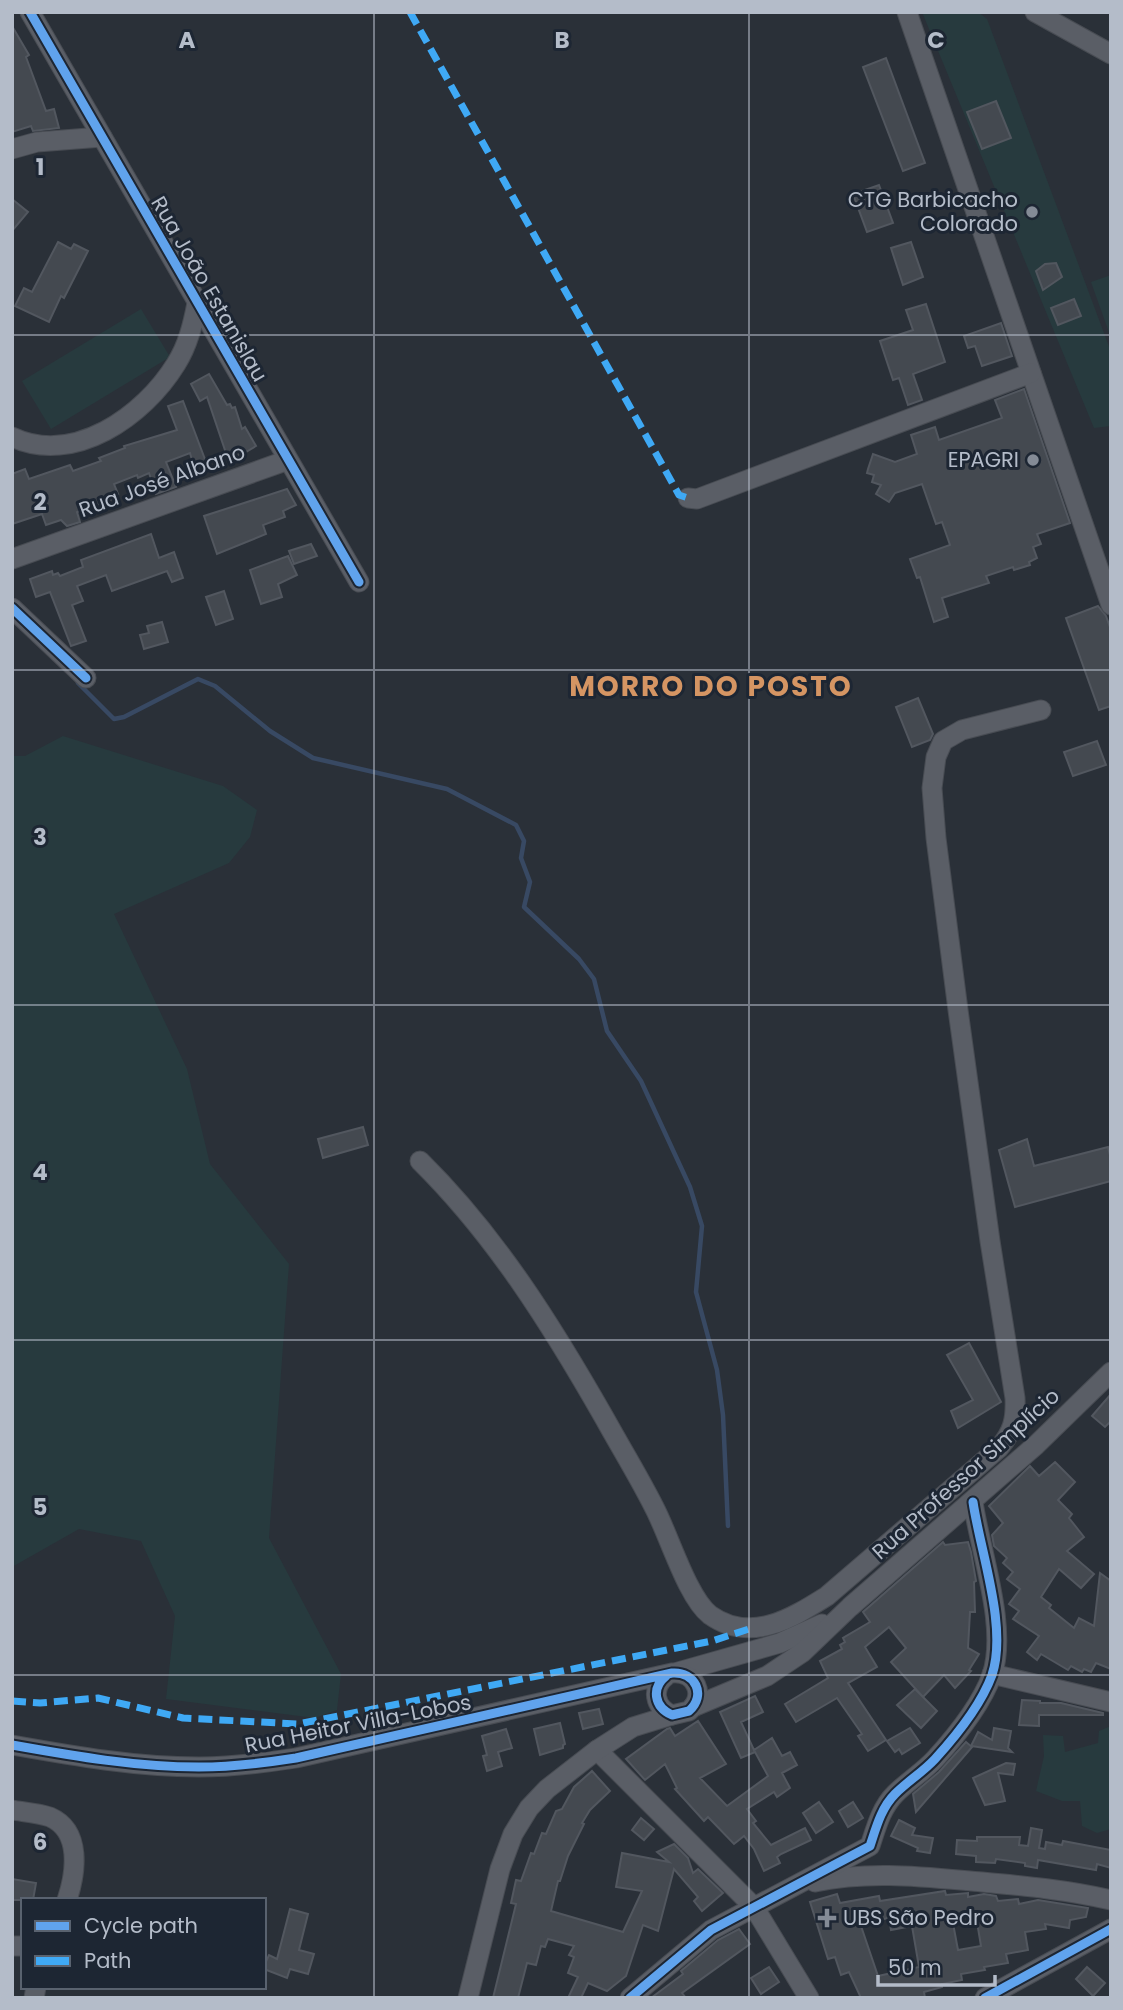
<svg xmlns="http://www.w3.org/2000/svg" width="1123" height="2010" viewBox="0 0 1123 2010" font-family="Poppins,sans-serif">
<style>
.green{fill:#273a3e}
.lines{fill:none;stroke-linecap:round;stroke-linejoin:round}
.stream{stroke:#384963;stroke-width:4.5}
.building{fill:#444950;stroke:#52575f;stroke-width:2;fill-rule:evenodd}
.minor-casing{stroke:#484c53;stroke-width:21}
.minor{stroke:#5a5e66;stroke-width:19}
.quiet{stroke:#3fa9f5;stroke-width:7;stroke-dasharray:14 7;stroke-linecap:butt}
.cycleway-casing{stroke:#1d2633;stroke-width:13}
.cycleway{stroke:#60a3ed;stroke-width:9}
.grid{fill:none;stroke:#b4bcc9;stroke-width:2;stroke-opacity:0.55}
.poi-dot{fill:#848b96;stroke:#1d2633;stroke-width:2.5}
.labels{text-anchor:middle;stroke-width:6;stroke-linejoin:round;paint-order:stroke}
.poi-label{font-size:21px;fill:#b4bcc9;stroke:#1d2633;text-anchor:end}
.street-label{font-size:21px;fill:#b4bcc9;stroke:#1d2633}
.district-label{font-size:28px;font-weight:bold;letter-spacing:2px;fill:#d59563;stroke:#1d2633}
.grid-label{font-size:23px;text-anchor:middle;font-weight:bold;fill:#b4bcc9;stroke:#1d2633;stroke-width:6;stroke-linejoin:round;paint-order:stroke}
</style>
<rect width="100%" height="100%" fill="#2a3038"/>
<g class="green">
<path d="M922 12H978L987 19 1111 352V426L1094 428Z"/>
<path d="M1111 275V338L1091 282Z"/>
<path d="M141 309 170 357 51 429 22 381Z"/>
<path d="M63 736 223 786 257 810 250 837 229 863 114 914 187 1069 210 1164 289 1264 269 1538 341 1674 337 1710 315 1718 166 1699 175 1616 141 1541 79 1529 12 1567V756H25Z"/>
<path d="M1111 1726V1829L1097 1833 1082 1826 1080 1801H1062L1036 1791 1044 1756 1043 1735 1063 1736 1065 1752 1098 1743 1099 1731Z"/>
</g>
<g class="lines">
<path class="stream" d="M78 683 114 719 124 717 198 679 215 686 270 731 313 758 447 789 516 825 524 841 521 858 530 882 524 907 579 959 594 979 607 1031 641 1081 690 1187 702 1226 696 1292 717 1370 723 1415 728 1526"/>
</g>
<g class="building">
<path d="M12 26 29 55 26 57 46 111 54 109 59 128 33 131 31 126 12 132Z"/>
<path d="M886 58 925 163 903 171 863 67Z"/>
<path d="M996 101 1011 138 982 149 967 112Z"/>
<path d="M879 185 893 223 867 232 853 194Z"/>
<path d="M12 199 28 212 12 231Z"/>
<path d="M58 242 71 249 74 244 88 251 64 298 61 296 49 322 15 306 24 288 32 292Z"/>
<path d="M911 242 923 277 903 285 891 248Z"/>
<path d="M1056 263 1062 277 1043 290 1036 271 1045 264Z"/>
<path d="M1074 299 1081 316 1058 325 1051 308Z"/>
<path d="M926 304 945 362 913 374 922 400 908 405 899 378 893 380 880 341 913 330 906 310Z"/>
<path d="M1001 323 1012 356 982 366 975 346 968 348 964 336Z"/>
<path d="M209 374 227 405 230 404 232 408 235 407 242 429 245 427 256 446 229 462 207 397 200 401 191 384Z"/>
<path d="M1024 389 1070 523 1037 534 1041 544 1033 547 1037 558 1029 562 1030 565 1014 570 1013 567 986 576 989 583 942 598 948 617 934 622 920 577 917 578 910 559 950 545 942 522 936 524 922 484 895 493 889 502 876 494 881 485 872 482 874 475 867 473 868 469 873 454 895 462 917 454 911 435 935 427 939 440 1002 418 995 400Z"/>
<path d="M183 401 206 462 194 467 190 453 166 462 176 487 156 494 149 473 138 478 137 475 114 484 118 494 113 495 115 498 77 512 80 522 67 526 61 520 46 525 42 514 12 524V474L25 469 29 479 70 465 73 471 101 461 99 458 125 448 124 446 177 430 168 406Z"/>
<path d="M287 489 296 505 283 511 285 517 263 525 266 534 217 554 204 516Z"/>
<path d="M151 534 159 558 174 552 183 578 172 582 167 571 112 591 106 575 77 586 83 601 72 605 86 641 71 646 50 592 36 597 30 579 52 571 53 575 58 573 60 576 83 567 81 560Z"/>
<path d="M311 544 317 556 294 564 289 551Z"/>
<path d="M288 556 297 575 278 584 282 597 261 604 250 570Z"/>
<path d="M224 591 233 619 216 625 206 597Z"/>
<path d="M1098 606 1106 616 1111 630V706L1099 710 1066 618Z"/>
<path d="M162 622 168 642 144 649 140 635 149 633 147 626Z"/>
<path d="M918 698 933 734 930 740 912 747 896 707Z"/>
<path d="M1097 741 1106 765 1073 776 1064 752Z"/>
<path d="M363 1127 368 1145 323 1158 318 1139Z"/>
<path d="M1027 1139 1034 1166 1108 1147 1111 1159V1181L1015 1207 999 1150Z"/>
<path d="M969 1343 1001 1402 958 1428 951 1411 973 1400 947 1355Z"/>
<path d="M1111 1394V1421L1105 1427 1092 1416Z"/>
<path d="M1055 1462 1075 1482 1058 1500 1072 1514 1069 1518 1084 1537 1067 1551 1094 1574 1081 1588 1059 1569 1041 1597 1051 1605 1049 1608 1074 1628 1079 1618 1094 1626 1100 1573 1111 1581V1669L1096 1663 1091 1672 1084 1669 1082 1672 1071 1666 1068 1670 1041 1654 1037 1660 1027 1652 1039 1636 1013 1619 1019 1611 1009 1604 1020 1589 1007 1579 1013 1572 1003 1563 1007 1558 994 1546 992 1535 1003 1523 989 1506 1030 1466 1039 1476Z"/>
<path d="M943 1542 945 1545 968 1542 971 1552 976 1581 974 1582 975 1612H970L968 1648 979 1654 969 1670 971 1671 955 1688 944 1675 923 1697 891 1662 906 1648 889 1627 865 1647 877 1667 848 1683 886 1740 868 1751 858 1736 862 1734 837 1698 796 1722 785 1704 828 1678 820 1661 842 1649 840 1645 845 1642 843 1638 870 1622 863 1612Z"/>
<path d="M915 1689 937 1711 921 1728 897 1705Z"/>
<path d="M755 1696 763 1712 741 1722 754 1750 772 1738 782 1756 790 1752 797 1765 782 1773 790 1788 777 1797 774 1792 747 1809 756 1821 753 1823 771 1845 805 1828 811 1840 781 1854 777 1857 780 1863 764 1871 754 1849 744 1836 734 1844 708 1817 704 1821 675 1789 677 1788 665 1764 645 1780 626 1759 667 1729 670 1728 675 1736 698 1721 726 1764 700 1778 727 1806 768 1776 755 1752 741 1758 720 1712Z"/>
<path d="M1022 1700 1040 1701V1703H1061L1103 1713V1715H1039V1726L1019 1725Z"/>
<path d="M599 1709 603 1724 583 1729 579 1713Z"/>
<path d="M560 1723 565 1744 563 1745V1748L540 1755 534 1729Z"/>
<path d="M910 1728 920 1743 902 1754 899 1749 895 1752 887 1741Z"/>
<path d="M994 1728 1011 1731 1008 1748 1012 1752 971 1746 978 1732 992 1740Z"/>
<path d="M506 1729 512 1748 498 1752 502 1766 487 1771 483 1756 487 1755 482 1736Z"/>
<path d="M966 1742 972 1747 916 1812 913 1794 939 1772Z"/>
<path d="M1006 1763 1015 1764 1013 1775 998 1773 1005 1801 985 1805 973 1778Z"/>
<path d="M592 1771 610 1791 590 1810 582 1823 584 1824 568 1856 560 1881H558L551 1911 623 1932 642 1891 616 1887 622 1853 669 1862 657 1852 674 1844 688 1858 693 1873 698 1869 723 1893 702 1911 694 1901 698 1897 674 1869 658 1931 643 1925 626 1976 607 1991 588 1983 581 1998H568L578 1977 568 1973 574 1957 569 1955 574 1946 548 1939 545 1947 541 1946 536 1965 527 1963 518 1998H493L516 1904 511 1903 516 1880 521 1881 531 1853 534 1854 542 1833 546 1834 556 1811 562 1809 574 1787Z"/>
<path d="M819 1802 833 1822 816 1833 803 1813Z"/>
<path d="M853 1802 863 1818 848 1827 839 1811Z"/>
<path d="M641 1818 654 1829 644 1840 632 1830Z"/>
<path d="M899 1820 915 1828 912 1835 933 1838 930 1853 917 1851 918 1848 891 1836Z"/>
<path d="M1031 1828 1042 1830 1039 1848 1045 1849 1046 1842 1062 1845 1063 1841 1111 1850V1868L1097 1864 1096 1870 1038 1860 1037 1868 1025 1866V1863L996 1859 995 1863 976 1862V1856L956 1854 957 1840 977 1841V1837H1020L1019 1845 1028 1846Z"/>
<path d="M12 1879 36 1883 33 1900H12Z"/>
<path d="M945 1891 946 1895 968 1893V1897L984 1894 996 1896 998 1901 1018 1899 1019 1904 1038 1900 1088 1908 1086 1917 1070 1920 1069 1928 1045 1924 1046 1929 1025 1932 1028 1950 1006 1954 1008 1963 984 1967 985 1970 961 1974 962 1980 942 1984V1987L924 1992 925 1998H861L849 1972 841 1975 835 1957 828 1959 810 1902 837 1894 840 1903 879 1896 880 1901ZM980 1913 978 1928 981 1946 958 1950 952 1918ZM889 1918 891 1930 912 1926 919 1967 878 1976 860 1923Z"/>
<path d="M290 1909 308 1914 299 1950 314 1954 308 1974 290 1969 287 1978 264 1969V1966L269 1955 277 1959Z"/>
<path d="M739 1929 750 1944 682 1993 686 1998H651L683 1974 681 1971 718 1940Z"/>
<path d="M769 1967 779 1982 761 1994 751 1978Z"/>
<path d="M1087 1967 1105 1983 1093 1996 1076 1979Z"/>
</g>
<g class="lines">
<g class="minor-casing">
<g id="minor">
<path d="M30 12 359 582"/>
<path d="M907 12 1111 605"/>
<path d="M1035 12 1111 54"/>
<path d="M12 149 37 142 102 137"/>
<path d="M12 437C74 466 144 416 176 364 188 345 193 324 197 303"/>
<path d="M688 498 697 499 1031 373"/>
<path d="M12 559 288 460"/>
<path d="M12 608 86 678"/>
<path d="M420 1161C496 1236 552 1326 605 1419 621 1448 639 1477 654 1507 669 1535 687 1597 710 1615 751 1644 792 1618 827 1596L999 1448C1013 1432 1016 1419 1015 1398L990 1241 958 1010 936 838 932 788 936 757 943 741 962 730 1041 710"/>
<path d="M678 1672 780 1643 822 1624"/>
<path d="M992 1674 1111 1702"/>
<path d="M693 1707 767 1676 803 1652 850 1607 1036 1445 1111 1372"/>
<path d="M12 1745C74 1756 136 1767 199 1767 232 1767 264 1763 296 1758L672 1673C695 1671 707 1695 689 1711L672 1715C654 1707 651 1688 666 1676"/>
<path d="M597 1750 754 1907 809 1998"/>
<path d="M12 1810C24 1812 39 1813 50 1817 82 1831 76 1873 67 1900"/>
<path d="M815 1882C871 1870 925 1877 982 1882 1025 1886 1068 1890 1111 1900"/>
<path d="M12 1946H23"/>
<path d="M34 1998 36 1987"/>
<path d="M468 1998 500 1869 513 1834 529 1808 547 1789 597 1750 633 1727 672 1715"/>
<path d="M630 1998 711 1930 870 1846C876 1828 881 1808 895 1794 908 1781 923 1772 935 1759 956 1736 981 1705 992 1675 1008 1627 980 1551 973 1502"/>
<path d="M985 1998 1111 1929"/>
</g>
</g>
<use href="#minor" class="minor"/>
<g class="quiet">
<path d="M410 12 679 495 688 498"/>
<path d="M12 1701 40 1703 98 1698 183 1718 298 1724 712 1641 752 1628"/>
</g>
<g class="cycleway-casing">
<g id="cycleway">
<path d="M30 12 359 582"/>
<path d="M12 608 86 678"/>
<path d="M12 1745C74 1756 136 1767 199 1767 232 1767 264 1763 296 1758L672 1673C695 1671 707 1695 689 1711L672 1715C654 1707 651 1688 666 1676"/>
<path d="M630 1998 711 1930 870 1846C876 1828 881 1808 895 1794 908 1781 923 1772 935 1759 956 1736 981 1705 992 1675 1008 1627 980 1551 973 1502"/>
<path d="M985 1998 1111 1929"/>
</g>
</g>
<use href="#cycleway" class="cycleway"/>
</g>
<path class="grid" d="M374 12V1998M749 12V1998M12 335H1111M12 670H1111M12 1005H1111M12 1340H1111M12 1675H1111"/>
<g class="poi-dot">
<circle cx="1032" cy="212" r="7"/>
<circle cx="1033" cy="460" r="7"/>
<path d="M823.5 1907.5h7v7h7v7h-7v7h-7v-7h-7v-7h7z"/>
</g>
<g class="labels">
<g class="poi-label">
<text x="1018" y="207">CTG Barbicacho<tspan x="1018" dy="24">Colorado</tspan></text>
<text x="1019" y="467">EPAGRI</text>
<text x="843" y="1925" text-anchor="start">UBS São Pedro</text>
</g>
<g class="street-label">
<text transform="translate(209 289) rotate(60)" y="7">Rua João Estanislau</text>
<text transform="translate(162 481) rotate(-20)" y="7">Rua José Albano</text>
<text transform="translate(966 1474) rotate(-42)" y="7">Rua Professor Simplício</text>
<text transform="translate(358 1724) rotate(-11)" y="7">Rua Heitor Villa-Lobos</text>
</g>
<g class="district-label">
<text x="711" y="696">MORRO DO POSTO</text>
</g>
</g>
<g class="grid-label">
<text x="187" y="48">A</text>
<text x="562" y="48">B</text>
<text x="936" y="48">C</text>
<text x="40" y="175">1</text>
<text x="40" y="510">2</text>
<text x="40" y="845">3</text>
<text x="40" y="1180">4</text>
<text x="40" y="1515">5</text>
<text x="40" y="1850">6</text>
</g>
<rect width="1123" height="2010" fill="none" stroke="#b4bcc9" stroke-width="28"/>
<rect x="21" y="1898" width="245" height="91" fill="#1d2633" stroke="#59626f" stroke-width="2"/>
<rect x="35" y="1921" width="35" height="10" fill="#60a3ed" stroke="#59626f" stroke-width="2"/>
<text x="84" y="1933" font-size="21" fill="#b4bcc9">Cycle path</text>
<rect x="35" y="1956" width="35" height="10" fill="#3fa9f5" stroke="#59626f" stroke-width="2"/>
<text x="84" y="1968" font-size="21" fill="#b4bcc9">Path</text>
<path d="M878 1975v10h117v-10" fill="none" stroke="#b4bcc9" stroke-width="3.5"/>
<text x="888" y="1975" font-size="21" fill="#b4bcc9" stroke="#1d2633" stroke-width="5" paint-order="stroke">50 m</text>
</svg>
